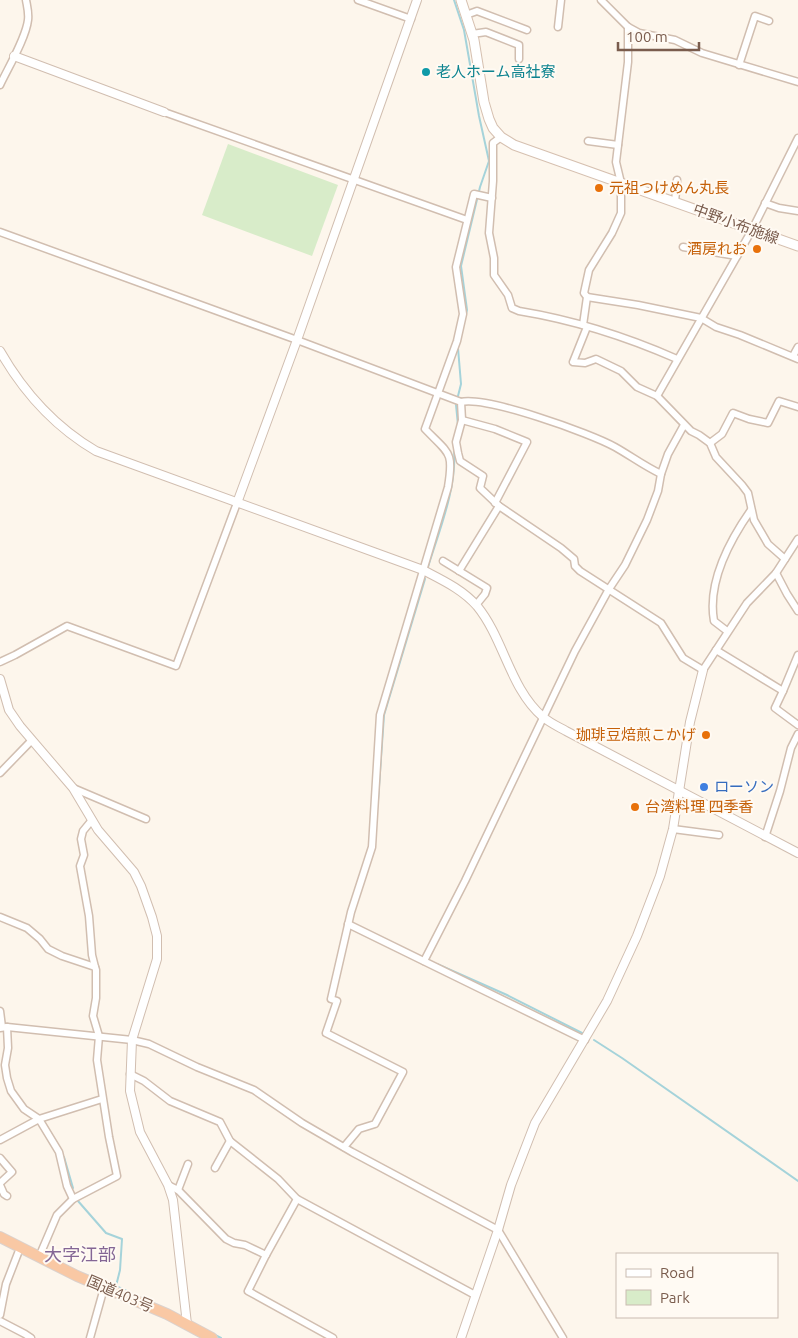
<svg xmlns="http://www.w3.org/2000/svg" width="798" height="1338" viewBox="0 0 798 1338" font-family="Ubuntu,'Noto Sans JP',sans-serif">
<style>
.green{fill:#d8ecc9}
.lines{fill:none;stroke-linecap:round;stroke-linejoin:round}
.stream{stroke:#a5d3da;stroke-width:2}
.minor-casing{stroke:#d1beb0;stroke-width:9}
.tertiary-casing{stroke:#d1beb0;stroke-width:10}
.secondary-casing{stroke:#d6c0b0;stroke-width:11}
.trunk-casing{stroke:#dad1cd;stroke-width:12}
.minor{stroke:#fff;stroke-width:6}
.tertiary{stroke:#fff;stroke-width:8}
.secondary{stroke:#fff;stroke-width:9}
.trunk{stroke:#f9c8a4;stroke-width:10}
.culture-dot{fill:#0f9aa8;stroke:#fffaf3;stroke-width:2}
.food-dot{fill:#e8710a;stroke:#fffaf3;stroke-width:2}
.shop-dot{fill:#3f7fe0;stroke:#fffaf3;stroke-width:2}
.labels{text-anchor:middle;stroke-width:4;stroke-linejoin:round;paint-order:stroke}
.culture-label{font-size:15px;fill:#0d838f;stroke:#fffaf3;text-anchor:start}
.food-label{font-size:15px;fill:#c56008;stroke:#fffaf3;text-anchor:start}
.street-label{font-size:15px;fill:#7a5c4d;stroke:#fffaf3}
.shop-label{font-size:15px;fill:#366cbe;stroke:#fffaf3;text-anchor:start}
.quarter-label{font-size:18px;fill:#846695;stroke:#fffaf3}
</style>
<rect width="100%" height="100%" fill="#fdf6ec"/>
<path class="green" d="M228 144 338 185 312 256 202 215Z"/>
<g class="lines">
<g class="stream">
<path d="M454 0 464 30 479 116 489 161 480 187 461 266 467 310 466 314"/>
<path d="M458 348 461 384 458 396"/>
<path d="M456 405 458 425"/>
<path d="M453 442 456 432"/>
<path d="M428 567C440 528 457 488 454 447"/>
<path d="M378 801 384 715 425 579"/>
<path d="M437 964 507 995 582 1033"/>
<path d="M594 1040 622 1058 798 1181"/>
<path d="M64 1157 73 1188"/>
<path d="M78 1201 106 1233 122 1239 120 1270 116 1286 131 1293"/>
<path d="M215 1335 221 1338"/>
</g>
<g class="minor-casing">
<g id="minor">
<path d="M358 0 411 19"/>
<path d="M601 0 628 27 639 33 675 40 702 53 798 82"/>
<path d="M466 15 477 11 527 30"/>
<path d="M558 27 561 0"/>
<path d="M472 34 486 32 519 45V59"/>
<path d="M739 65 755 16 769 21"/>
<path d="M0 85C8 68 26 38 28 20 29 13 27 6 26 0"/>
<path d="M164 112 467 220"/>
<path d="M501 137 493 143V181L489 233 494 258V275L508 295 512 308 519 311C574 320 627 337 677 359"/>
<path d="M588 141 618 145"/>
<path d="M675 202 677 180"/>
<path d="M765 203 779 208 798 211"/>
<path d="M0 232 297 340 461 402 462 420 456 442 458 453 460 461 483 476 480 488 499 506 561 548 574 559 575 566 580 571 661 623 683 658 703 670 747 603 776 573 798 539"/>
<path d="M683 247 737 256"/>
<path d="M587 297 638 305 701 318 716 327 740 335 798 359"/>
<path d="M583 325 587 297 584 293 589 270 612 233 621 213V183L616 162 628 62V27"/>
<path d="M587 327 573 362 585 363 596 359 621 371 637 387 657 396 691 431 699 435 710 443 716 457 742 485 748 493 754 520 768 544 785 559"/>
<path d="M793 356 798 347"/>
<path d="M657 396 752 230 798 138"/>
<path d="M461 402C486 396 590 433 615 447 631 456 644 466 661 474"/>
<path d="M462 420 495 429 527 442 495 503"/>
<path d="M710 443 722 434 733 413 749 419 768 423 779 401 798 407"/>
<path d="M443 561 487 588 485 594 476 605"/>
<path d="M459 571 499 506"/>
<path d="M776 573 787 594 798 611"/>
<path d="M727 631 714 621C707 582 730 540 751 510"/>
<path d="M716 650 783 691 775 708 798 725"/>
<path d="M0 662 15 655 67 626 176 666 237 503"/>
<path d="M783 691 798 655"/>
<path d="M0 773 32 740"/>
<path d="M73 788 146 819"/>
<path d="M92 820 83 831 81 839 84 855 80 866 89 916 92 955 95 967"/>
<path d="M673 829 719 835"/>
<path d="M765 837 780 791 791 748 798 734"/>
<path d="M0 917 27 928 40 939 48 949 62 956 95 967 96 970V998L93 1016 99 1036 97 1060 109 1137 117 1176 73 1199 57 1215 39 1257"/>
<path d="M348 924 585 1040"/>
<path d="M424 961 465 881 575 651 609 589 625 565 647 520 658 491 661 474 668 454 684 425"/>
<path d="M0 1011 2 1027"/>
<path d="M7 1027 8 1048 5 1065 7 1078 11 1091 24 1109 39 1119 59 1152 67 1186 73 1199"/>
<path d="M0 1028 7 1027 132 1040 149 1044 197 1067 254 1090 302 1123 352 1152 498 1230 563 1338"/>
<path d="M130 1074 144 1081 170 1101 220 1122 230 1141 278 1179 297 1199 475 1295"/>
<path d="M0 1140 39 1119 102 1099"/>
<path d="M344 1147 359 1129 375 1124 403 1072 326 1033 337 1001 331 999 351 912 372 847 380 715 448 487C454 451 449 454 425 429L457 341 463 314 456 267 474 194 492 198"/>
<path d="M0 1158 12 1172 0 1183"/>
<path d="M215 1168 230 1141"/>
<path d="M0 1185 4 1194 7 1196"/>
<path d="M168 1185 178 1190 226 1239 234 1243 245 1245 266 1255 248 1291 333 1338"/>
<path d="M178 1190 188 1164"/>
<path d="M266 1255 297 1199"/>
<path d="M0 1315 6 1284 20 1248"/>
<path d="M0 1321 25 1334 31 1338"/>
<path d="M90 1338 104 1288"/>
</g>
</g>
<g class="tertiary-casing">
<g id="tertiary">
<path d="M14 56 164 112"/>
<path d="M0 351C24 393 55 427 96 451L423 570C442 580 462 589 477 606 504 639 510 689 543 717 550 723 559 727 566 731L798 853"/>
<path d="M237 503 297 340 417 0"/>
<path d="M0 679 9 710 20 726 73 788 98 830 134 872 141 886 152 917 157 936V959L132 1040 130 1091 140 1132 168 1185 173 1200 187 1324"/>
<path d="M461 1338 498 1230 511 1185 535 1123 607 1001 637 936 660 876 673 829 690 722 703 670"/>
</g>
</g>
<g class="secondary-casing">
<path id="secondary" d="M461 0 474 40 484 102 489 119 493 128 501 137 514 145 798 246"/>
</g>
<g class="trunk-casing">
<path id="trunk" d="M0 1237 77 1276 167 1314 212 1338"/>
</g>
<use href="#minor" class="minor"/>
<use href="#tertiary" class="tertiary"/>
<use href="#secondary" class="secondary"/>
<use href="#trunk" class="trunk"/>
</g>
<circle class="culture-dot" cx="426" cy="72" r="5"/>
<g class="food-dot">
<circle cx="599" cy="188" r="5"/>
<circle cx="757" cy="249" r="5"/>
<circle cx="706" cy="735" r="5"/>
<circle cx="635" cy="807" r="5"/>
</g>
<circle class="shop-dot" cx="704" cy="787" r="5"/>
<g class="labels">
<g class="culture-label">
<text x="436" y="77">老人ホーム高社寮</text>
</g>
<g class="food-label">
<text x="609" y="193">元祖つけめん丸長</text>
<text x="747" y="254" text-anchor="end">酒房れお</text>
<text x="696" y="740" text-anchor="end">珈琲豆焙煎こかげ</text>
<text x="645" y="812">台湾料理 四季香</text>
</g>
<g class="street-label">
<text transform="translate(736 224) rotate(20)" y="5">中野小布施線</text>
<text transform="translate(120 1294) rotate(23)" y="5">国道403号</text>
</g>
<g class="shop-label">
<text x="714" y="792">ローソン</text>
</g>
<g class="quarter-label">
<text x="80" y="1261">大字江部</text>
</g>
</g>
<rect x="616" y="1253" width="162" height="65" fill="#fffaf3" stroke="#cabbb1"/>
<rect x="626" y="1269" width="25" height="8" fill="#ffffff" stroke="#cabbb1"/>
<text x="660" y="1278" font-size="15" fill="#7a5c4d">Road</text>
<rect x="626" y="1290" width="25" height="15" fill="#d8ecc9" stroke="#cabbb1"/>
<text x="660" y="1303" font-size="15" fill="#7a5c4d">Park</text>
<path d="M618 42v8h81v-8" fill="none" stroke="#7a5c4d" stroke-width="2.5"/>
<text x="626" y="42" font-size="15" fill="#7a5c4d" stroke="#fffaf3" stroke-width="4" paint-order="stroke">100 m</text>
</svg>
